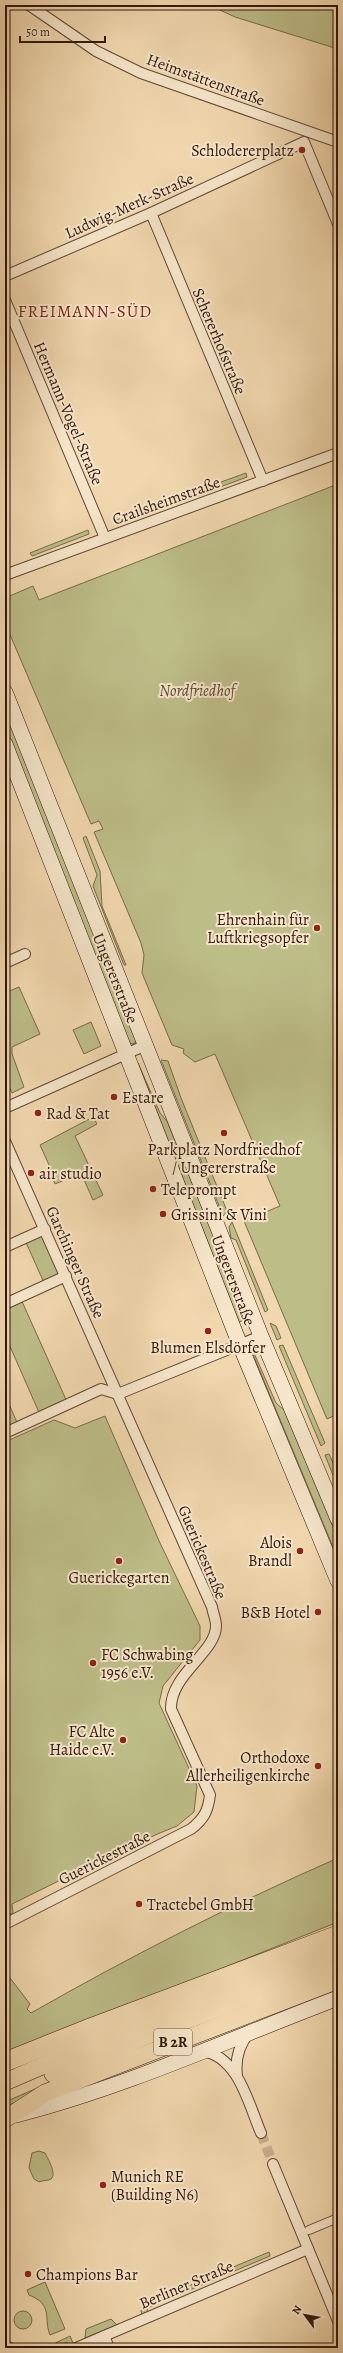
<svg xmlns="http://www.w3.org/2000/svg" width="343" height="2353" viewBox="0 0 343 2353" font-family="Alegreya,serif">
<style>
.green{fill:#bdbd88;stroke:#776a4a}
.lines{fill:none;stroke-linecap:round;stroke-linejoin:round}
.minor-tunnel{stroke:#cbb18e;stroke-width:10;stroke-dasharray:10 5;stroke-linecap:butt}
.pedestrian-casing{stroke:#614734;stroke-width:10}
.minor-casing{stroke:#614734;stroke-width:12}
.secondary-casing{stroke:#31170c;stroke-width:16}
.trunk-casing{stroke:#31170c;stroke-width:18}
.motorway-casing{stroke:#31170c;stroke-width:20}
.pedestrian{stroke:#f6e5ca;stroke-width:8}
.minor{stroke:#f6e5ca;stroke-width:10}
.secondary{stroke:#f6e5ca;stroke-width:15}
.trunk{stroke:#f1d7ae;stroke-width:17}
.motorway{stroke:#f1d7ae;stroke-width:19}
.poi-dot{fill:#8f2418;stroke:#f6e5ca;stroke-width:1.5}
.labels{text-anchor:middle;stroke-width:4;stroke-linejoin:round;paint-order:stroke}
.shield{fill:#f6e5ca;stroke:#6c5545;stroke-width:1}
.shield-label{font-size:15px;font-weight:bold;fill:#31170c}
.street-label{font-size:16px;fill:#31170c;stroke:#f6e5ca}
.poi-label{font-size:16px;fill:#31170c;stroke:#f6e5ca;text-anchor:start}
.park-label{font-size:16px;font-style:italic;fill:#5b4931;stroke:#f6e5ca}
.neighbourhood-label{font-size:17px;letter-spacing:1px;fill:#7a1f14;stroke:#f6e5ca}
</style>
<rect width="100%" height="100%" fill="#f1d7ae"/>
<filter id="stains"><feTurbulence type="fractalNoise" baseFrequency=".005" numOctaves="4"/><feColorMatrix values="0 0 0 0 .2 0 0 0 0 .09 0 0 0 0 .02 0 0 0 .5 -.17"/></filter>
<radialGradient id="worn" r=".72"><stop offset=".6" stop-color="#630" stop-opacity="0"/><stop offset="1" stop-color="#630" stop-opacity=".3"/></radialGradient>
<g class="green">
<path d="M209 5H338V49L235 17Z"/>
<path d="M246 473 247 477 117 525 116 520Z"/>
<path d="M338 484V1414L327 1419 244 1221 280 1206 215 1054 195 1062 183 1053 184 1049 172 1045 142 973 144 955 141 943 94 832 103 829 99 821 91 824 5 623V598L33 586 39 600Z"/>
<path d="M88 530 89 534 32 556 30 553Z"/>
<path d="M5 720 13 729 136 1040 135 1043 132 1044 128 1041 5 730Z"/>
<path d="M86 836 100 871 102 906 126 965H124L93 886 97 875 83 838Z"/>
<path d="M19 987 40 1034 12 1047V1054L24 1087 12 1093 5 1078V993Z"/>
<path d="M91 1022 101 1046 84 1054 73 1030Z"/>
<path d="M161 1060 168 1061 181 1098 227 1211 223 1216Z"/>
<path d="M138 1063 160 1113 167 1121 247 1319 239 1322Z"/>
<path d="M93 1117 97 1124 75 1136 103 1195 93 1200 81 1173 55 1184 52 1177 54 1176 40 1145Z"/>
<path d="M232 1222 268 1310 265 1312 236 1240 231 1238 229 1227Z"/>
<path d="M45 1229 66 1276 45 1285 24 1238Z"/>
<path d="M20 1297 68 1404 41 1417 5 1335V1304Z"/>
<path d="M270 1323 276 1326 281 1338 277 1340Z"/>
<path d="M283 1345 325 1443 321 1446 279 1346Z"/>
<path d="M252 1352 254 1353 276 1403 284 1410 338 1539V1559Z"/>
<path d="M5 1395 19 1427 5 1433Z"/>
<path d="M105 1416 160 1543 200 1626V1640L163 1686 159 1703 197 1786 194 1812 177 1826 155 1835 104 1863 90 1862 91 1865 12 1904 13 1913 5 1917V1442L54 1420 75 1428Z"/>
<path d="M329 1454 338 1474V1488L325 1455Z"/>
<path d="M338 1858V1922L5 2055V1968L10 1978 30 2004 27 2009 31 2013C131 1956 233 1904 338 1858Z"/>
<path d="M51 2082 53 2085 5 2107V2102Z"/>
<path d="M39 2151 45 2153C48 2159 57 2174 51 2179 48 2181 43 2180 39 2182L34 2179 29 2168 32 2153Z"/>
<path d="M269 2252 270 2256 147 2308 148 2312 142 2314 141 2311 143 2305Z"/>
<path d="M45 2282 65 2329 50 2335C43 2318 54 2305 29 2295L27 2290Z"/>
<circle cx="23" cy="2320" r="9"/>
<path d="M111 2319 117 2325 85 2338 86 2329Z"/>
<path d="M70 2336 73 2343 69 2345 67 2342 53 2348H45Z"/>
<path d="M5 2339 22 2348H5Z"/>
</g>
<g class="lines">
<path class="minor-tunnel" d="M261 2133 273 2164"/>
<g class="pedestrian-casing">
<path id="pedestrian" d="M309 2230 338 2218"/>
</g>
<g class="minor-casing">
<g id="minor">
<path d="M29 5 96 51 141 73 338 142"/>
<path d="M151 213 263 481"/>
<path d="M5 276 151 213 304 142 338 224"/>
<path d="M5 300 105 538"/>
<path d="M5 575 338 453"/>
<path d="M5 963 25 954"/>
<path d="M5 1108 146 1045"/>
<path d="M5 1141 212 1607C213 1613 216 1620 216 1625 217 1652 170 1674 171 1709L210 1795C208 1811 204 1819 191 1829L5 1924"/>
<path d="M5 1247 45 1229"/>
<path d="M5 1304 66 1276"/>
<path d="M5 1433 101 1389 118 1394 261 1336"/>
<path d="M202 2051C239 2056 249 2106 261 2133"/>
<path d="M237 2076C235 2060 239 2045 249 2033"/>
<path d="M273 2164 338 2321"/>
<path d="M104 2336 109 2348"/>
<path d="M76 2348 308 2249"/>
</g>
</g>
<g class="secondary-casing">
<g id="secondary">
<path d="M5 692 261 1336 338 1519"/>
<path d="M5 744 240 1345 338 1581"/>
<path d="M16 2115C126 2087 232 2038 338 1998"/>
</g>
</g>
<g class="trunk-casing">
<g id="trunk">
<path d="M53 2074 171 2026 338 1964"/>
<path d="M5 2082 70 2054 84 2045 338 1948"/>
<path d="M5 2119 45 2093 338 1980"/>
</g>
</g>
<g class="motorway-casing">
<path id="motorway" d="M5 2062 90 2028 338 1935"/>
</g>
<use href="#pedestrian" class="pedestrian"/>
<use href="#minor" class="minor"/>
<use href="#secondary" class="secondary"/>
<use href="#trunk" class="trunk"/>
<use href="#motorway" class="motorway"/>
</g>
<g class="poi-dot">
<circle cx="302" cy="150" r="4"/>
<circle cx="317" cy="928" r="4"/>
<circle cx="114" cy="1097" r="4"/>
<circle cx="38" cy="1113" r="4"/>
<circle cx="224" cy="1133" r="4"/>
<circle cx="31" cy="1173" r="4"/>
<circle cx="153" cy="1189" r="4"/>
<circle cx="163" cy="1214" r="4"/>
<circle cx="208" cy="1331" r="4"/>
<circle cx="300" cy="1551" r="4"/>
<circle cx="119" cy="1561" r="4"/>
<circle cx="318" cy="1612" r="4"/>
<circle cx="93" cy="1663" r="4"/>
<circle cx="123" cy="1740" r="4"/>
<circle cx="318" cy="1766" r="4"/>
<circle cx="139" cy="1904" r="4"/>
<circle cx="103" cy="2185" r="4"/>
<circle cx="28" cy="2274" r="4"/>
</g>
<g class="labels">
<rect class="shield" x="154" y="2029" width="38" height="26" rx="3"/>
<g class="shield-label">
<text x="173" y="2047">B 2R</text>
</g>
<g class="street-label">
<text transform="translate(206 79) rotate(20)" y="6">Heimstättenstraße</text>
<text transform="translate(129 205) rotate(-24)" y="6">Ludwig-Merk-Straße</text>
<text transform="translate(220 341) rotate(67)" y="6">Schererhofstraße</text>
<text transform="translate(69 413) rotate(67)" y="6">Hermann-Vogel-Straße</text>
<text transform="translate(166 500) rotate(-20)" y="6">Crailsheimstraße</text>
<text transform="translate(116 978) rotate(68)" y="6">Ungererstraße</text>
<text transform="translate(76 1262) rotate(66)" y="6">Garchinger Straße</text>
<text transform="translate(234 1280) rotate(69)" y="6">Ungererstraße</text>
<text transform="translate(203 1552) rotate(67)" y="6">Guerickestraße</text>
<text transform="translate(104 1857) rotate(-27)" y="6">Guerickestraße</text>
<text transform="translate(186 2284) rotate(-23)" y="6">Berliner Straße</text>
</g>
<g class="poi-label">
<text x="294" y="156" text-anchor="end">Schlodererplatz</text>
<text x="309" y="925" text-anchor="end">Ehrenhain für<tspan x="309" dy="18">Luftkriegsopfer</tspan></text>
<text x="122" y="1103">Estare</text>
<text x="46" y="1119">Rad &amp; Tat</text>
<text x="224" y="1155" text-anchor="middle">Parkplatz Nordfriedhof<tspan x="224" dy="18">/ Ungererstraße</tspan></text>
<text x="39" y="1179">air studio</text>
<text x="161" y="1195">Teleprompt</text>
<text x="171" y="1220">Grissini &amp; Vini</text>
<text x="208" y="1353" text-anchor="middle">Blumen Elsdörfer</text>
<text x="292" y="1548" text-anchor="end">Alois<tspan x="292" dy="18">Brandl</tspan></text>
<text x="119" y="1583" text-anchor="middle">Guerickegarten</text>
<text x="310" y="1618" text-anchor="end">B&amp;B Hotel</text>
<text x="101" y="1660">FC Schwabing<tspan x="101" dy="18">1956 e.V.</tspan></text>
<text x="115" y="1737" text-anchor="end">FC Alte<tspan x="115" dy="18">Haide e.V.</tspan></text>
<text x="310" y="1763" text-anchor="end">Orthodoxe<tspan x="310" dy="18">Allerheiligenkirche</tspan></text>
<text x="147" y="1910">Tractebel GmbH</text>
<text x="111" y="2182">Munich RE<tspan x="111" dy="18">(Building N6)</tspan></text>
<text x="36" y="2280">Champions Bar</text>
</g>
<g class="park-label">
<text x="197" y="696">Nordfriedhof</text>
</g>
<g class="neighbourhood-label">
<text x="85" y="317">FREIMANN-SÜD</text>
</g>
</g>
<rect width="343" height="2353" fill="none" stroke="#f1d7ae" stroke-width="20"/>
<rect x="6" y="6" width="331" height="2341" fill="none" stroke="#31170c" stroke-width="2"/>
<rect x="10" y="10" width="323" height="2333" fill="none" stroke="#31170c"/>
<g transform="translate(305 2315) rotate(302)" stroke="#f6e5ca" stroke-width="3" paint-order="stroke">
<path d="M0-3L7 15L0 10L-7 15Z" fill="#31170c"/>
<text y="-6" font-size="11" font-weight="bold" text-anchor="middle" fill="#31170c">N</text>
</g>
<path d="M20 36v6h85v-6" fill="none" stroke="#31170c" stroke-width="2"/>
<text x="26" y="36" font-size="12" fill="#31170c" stroke="#f6e5ca" stroke-width="3" paint-order="stroke">50 m</text>
<rect width="100%" height="100%" filter="url(#stains)"/>
<rect width="100%" height="100%" fill="url(#worn)"/>
</svg>
